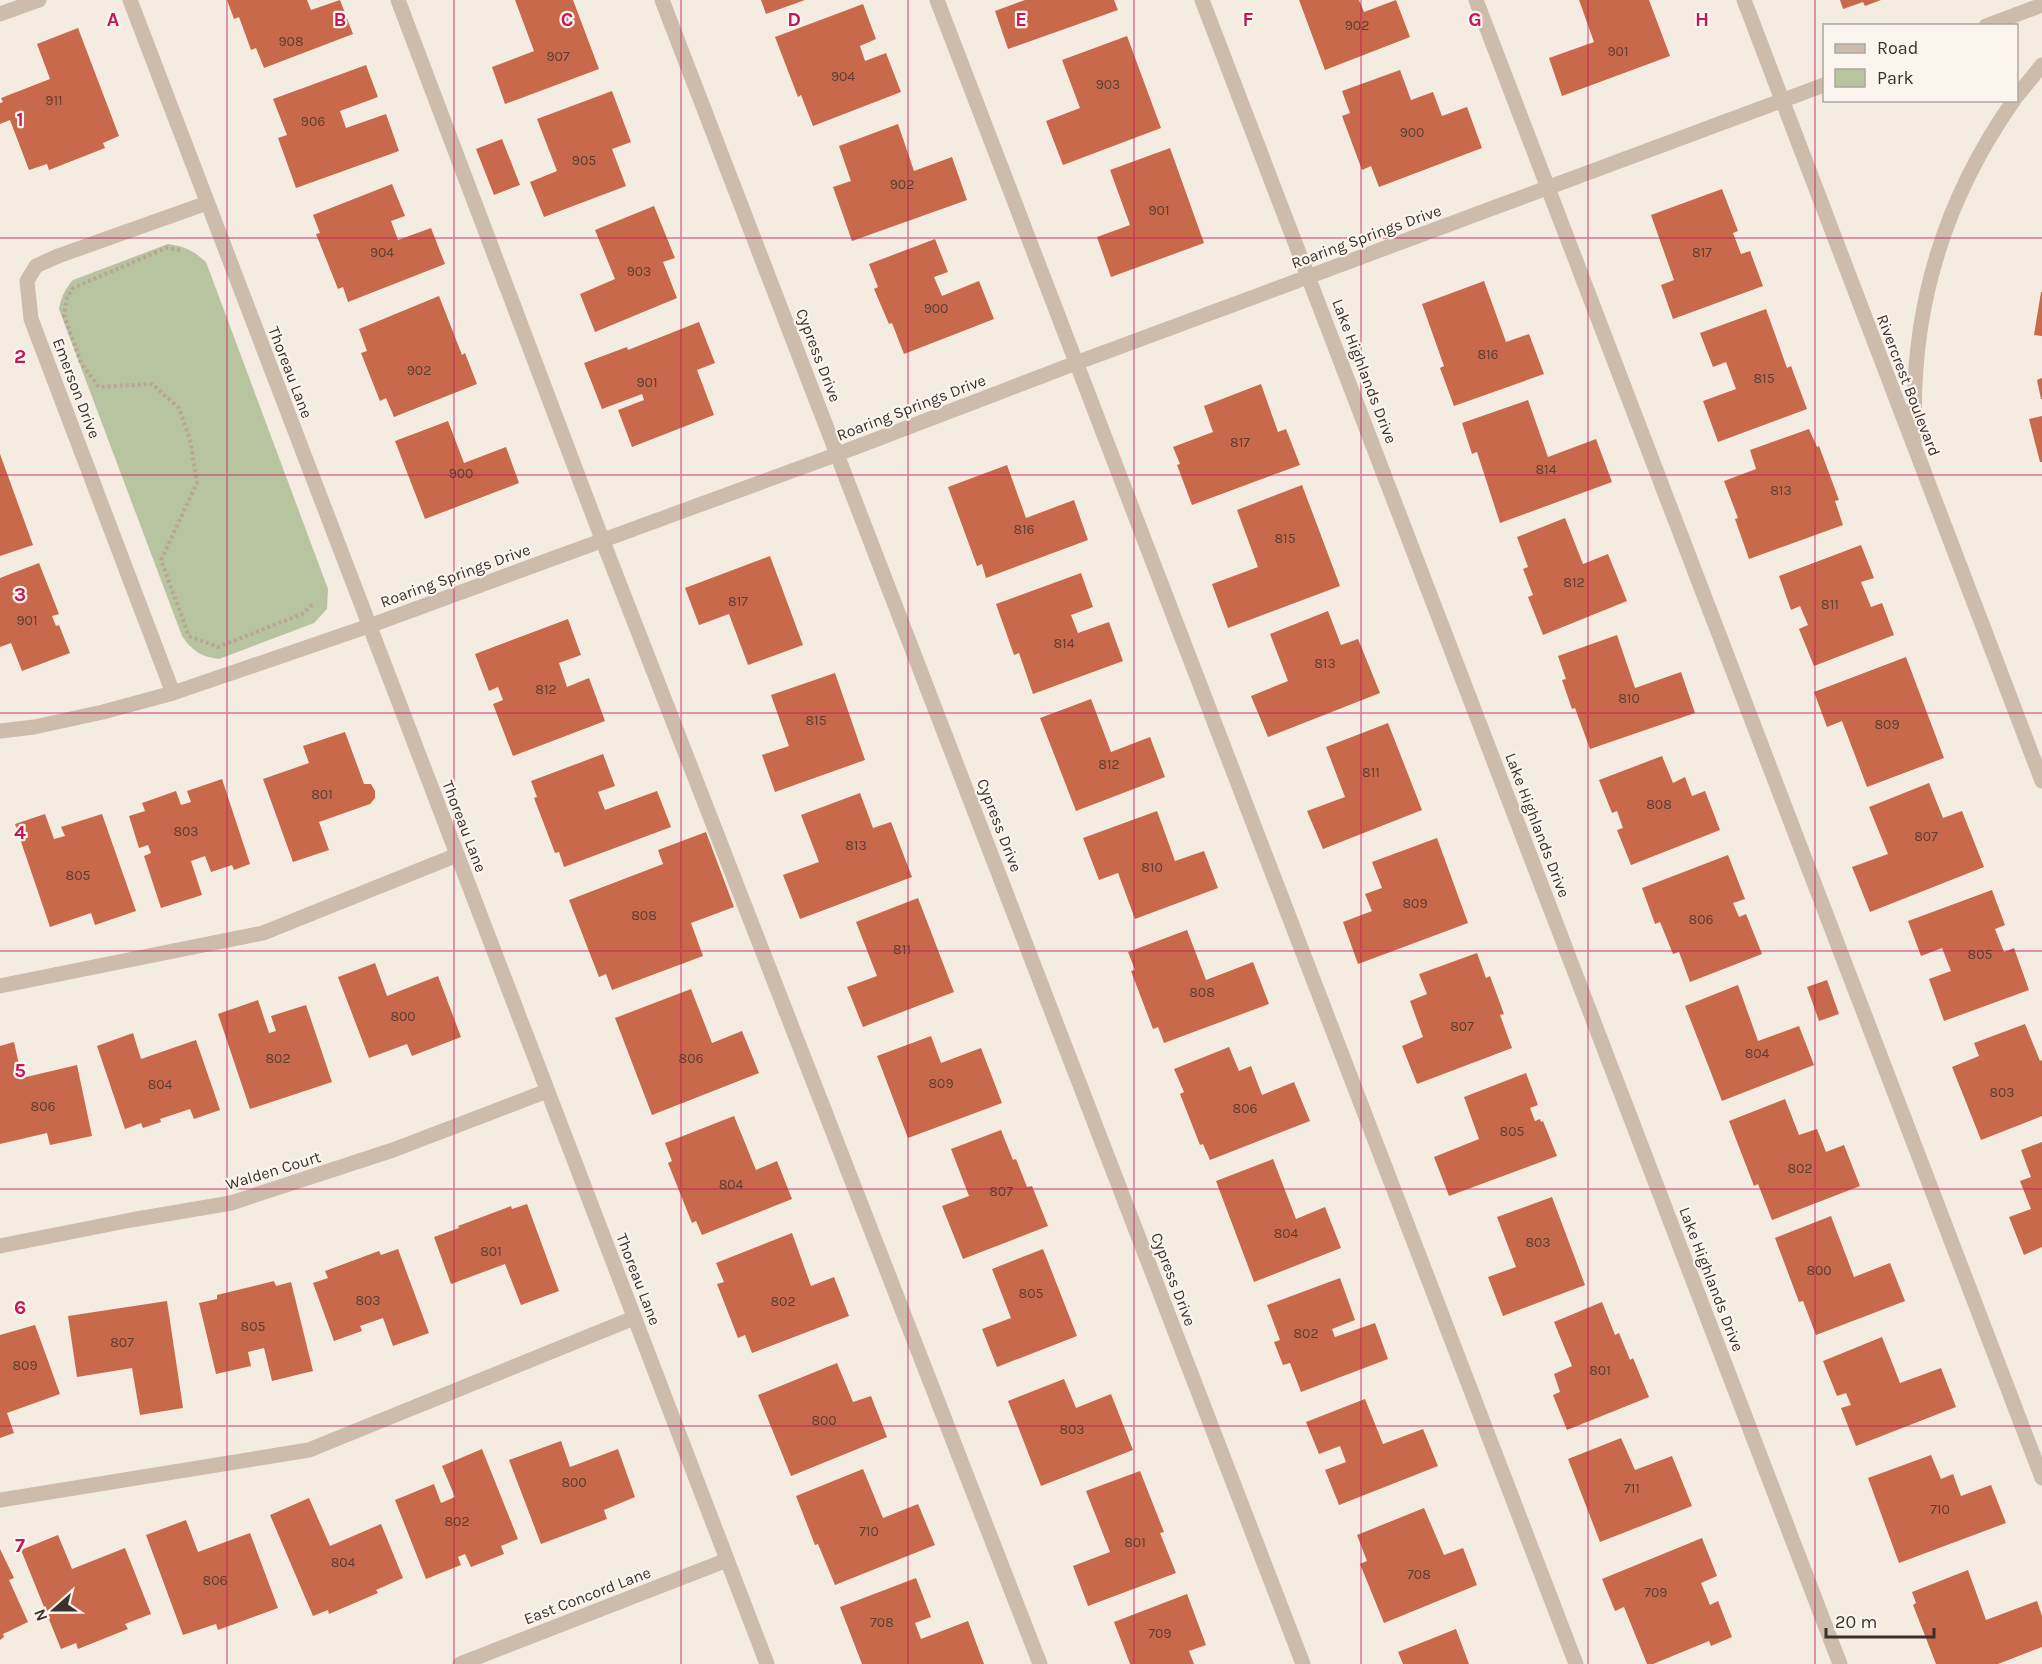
<svg xmlns="http://www.w3.org/2000/svg" width="2042" height="1664" viewBox="0 0 2042 1664" font-family="Karla,sans-serif">
<style>
.green{fill:#b8c4a0}
.building{fill:#c8694b}
.lines{fill:none;stroke-linecap:round;stroke-linejoin:round}
.path{stroke:#b9a596;stroke-width:4;stroke-dasharray:3 3;stroke-linecap:butt}
.minor{stroke:#cdbbac;stroke-width:15}
.grid{fill:none;stroke:#c2185b;stroke-width:1.5;stroke-opacity:0.55}
.labels{text-anchor:middle;stroke-width:4.5;stroke-linejoin:round;paint-order:stroke}
.number-label{font-size:14px;fill:#5e3e33}
.street-label{font-size:16px;fill:#3b302b;stroke:#fbf5ee}
.grid-label{font-size:20px;text-anchor:middle;font-weight:bold;fill:#c2185b;stroke:#fbf5ee;stroke-width:4.5;stroke-linejoin:round;paint-order:stroke}
</style>
<rect width="100%" height="100%" fill="#f4ebe1"/>
<path class="green" d="M168 244C184 246 194 251 206 262L328 589 327 609 314 623 219 659C202 657 192 651 182 636L59 309C61 297 65 289 73 280Z"/>
<g class="building">
<path d="M227 0H307L311 10 340 0 353 34 264 68 256 48 251 50 239 17 234 19Z"/>
<path d="M515 0H573L599 69 505 104 492 67 534 51Z"/>
<path d="M761 0H805L766 14Z"/>
<path d="M1025 0H1114L1118 10 1008 49 995 11Z"/>
<path d="M1299 0H1359L1364 12 1396 0 1410 37 1325 70Z"/>
<path d="M1579 0H1649L1670 56 1562 96 1549 58 1594 42Z"/>
<path d="M1840 0H1881L1865 6 1863 2 1843 9Z"/>
<path d="M863 4 876 39 860 46 865 61 886 53 901 92 813 126 801 95 798 97 775 37Z"/>
<path d="M78 28 119 136 103 143 105 148 49 170 47 164 29 170 10 120 0 124V103L3 102 1 98 50 79 37 44Z"/>
<path d="M1127 36 1161 128 1063 165 1046 121 1080 108 1062 60Z"/>
<path d="M366 65 378 97 340 111 346 128 386 114 399 151 296 188 278 138 287 135 273 99Z"/>
<path d="M1400 70 1411 100 1433 92 1442 116 1467 107 1482 148 1379 187 1371 166 1362 170 1342 116 1350 113 1342 91Z"/>
<path d="M612 91 631 142 612 149 626 186 544 217 530 182 557 171 537 119Z"/>
<path d="M898 124 914 171 952 157 967 200 852 241 833 187 851 181 839 146Z"/>
<path d="M502 139 520 185 494 195 476 149Z"/>
<path d="M1170 148 1204 243 1111 277 1097 237 1130 225 1110 170Z"/>
<path d="M392 184 405 216 391 221 398 240 431 228 445 264 348 302 343 287 338 289 316 234 320 233 313 215Z"/>
<path d="M1722 189 1738 231 1733 233 1741 254 1750 251 1763 286 1673 319 1661 285 1674 280 1651 215Z"/>
<path d="M654 206 675 258 663 262 677 298 595 332 580 294 615 279 595 230Z"/>
<path d="M935 239 948 272 934 277 942 296 979 281 994 319 904 354 892 323 889 324 874 289 878 287 869 264Z"/>
<path d="M1484 281 1506 342 1529 334 1544 374 1454 406 1440 368 1444 366 1422 304Z"/>
<path d="M2041 292H2042V336L2034 335Z"/>
<path d="M439 296 462 355 465 353 477 384 394 417 386 398 380 401 361 353 367 351 359 329Z"/>
<path d="M1766 309 1787 368 1791 366 1807 409 1718 442 1703 401 1736 389 1726 362 1713 367 1700 333Z"/>
<path d="M699 322 715 363 697 370 714 415 632 447 618 410 644 400 642 394 602 409 584 363 627 347 628 350Z"/>
<path d="M2042 378V399H2041L2037 380Z"/>
<path d="M1261 384 1278 432 1286 429 1300 465 1192 505 1177 465 1180 464 1173 447 1213 432 1204 406Z"/>
<path d="M1528 400 1548 457 1596 439 1612 482 1500 523 1477 452 1472 454 1462 423Z"/>
<path d="M2042 416V462H2040L2029 419Z"/>
<path d="M448 421 464 463 506 447 519 483 425 519 395 441Z"/>
<path d="M1809 429 1817 447 1819 446 1839 500 1835 501 1843 525 1749 559 1735 519 1738 518 1724 481 1756 469 1750 450Z"/>
<path d="M0 454 33 545 0 556Z"/>
<path d="M1007 465 1026 518 1074 500 1088 540 986 578 982 564 977 566 948 487Z"/>
<path d="M1302 485 1340 586 1228 628 1212 584 1258 567 1237 510Z"/>
<path d="M1565 518 1583 564 1608 554 1627 601 1543 635 1528 597 1533 595 1523 569 1528 567 1517 537Z"/>
<path d="M1861 545 1874 578 1861 582 1871 607 1882 603 1894 635 1814 666 1799 629 1808 625 1800 606 1791 610 1779 576Z"/>
<path d="M770 556 803 645 748 665 729 614 699 625 685 588Z"/>
<path d="M39 563 59 614 52 616 56 626 59 625 70 653 22 671 11 643 0 647V578Z"/>
<path d="M1081 573 1093 607 1071 615 1078 633 1109 622 1123 661 1033 694 1019 653 1014 655 996 604Z"/>
<path d="M1328 611 1341 645 1358 639 1380 693 1268 737 1251 696 1288 681 1270 634Z"/>
<path d="M568 619 581 655 559 663 567 687 589 678 605 721 513 756 493 704 503 700 498 687 489 691 475 654Z"/>
<path d="M1617 635 1635 688 1681 672 1695 713 1590 749 1575 708 1572 709 1562 680 1566 679 1558 656Z"/>
<path d="M1906 657 1944 758 1867 787 1842 721 1827 727 1814 692Z"/>
<path d="M835 673 865 760 775 792 762 755 789 746 771 695Z"/>
<path d="M1091 699 1111 752 1150 737 1165 777 1076 811 1040 718Z"/>
<path d="M1388 723 1422 810 1323 849 1307 811 1345 797 1326 747Z"/>
<path d="M345 732 364 784H371L375 791V798L370 804 319 822 329 850 293 862 263 779 309 763 303 746Z"/>
<path d="M603 754 615 786 598 792 605 810 657 791 671 827 564 867 559 852 555 853 534 798 537 797 531 781Z"/>
<path d="M1662 756 1673 783 1685 777 1692 796 1705 791 1720 830 1631 865 1617 830 1623 828 1617 811 1612 813 1599 780Z"/>
<path d="M222 779 250 864 234 870 232 865 211 872 205 856 191 861 202 895 161 908 144 856 151 853 148 845 139 848 129 816 145 811 142 803 176 791 181 805 191 802 187 791Z"/>
<path d="M1929 783 1943 818 1962 811 1984 867 1870 912 1852 867 1888 854 1869 807Z"/>
<path d="M860 793 873 828 891 822 912 877 800 919 783 875 819 862 801 815Z"/>
<path d="M1157 811 1175 861 1204 851 1218 888 1135 919 1118 873 1099 880 1083 838Z"/>
<path d="M45 814 54 839 65 836 61 827 102 814 136 911 95 925 91 913 50 927 15 824Z"/>
<path d="M706 832 734 907 691 923 703 956 612 990 606 974 599 977 569 900 663 864 658 850Z"/>
<path d="M1437 838 1468 923 1358 964 1343 922 1372 911 1365 894 1382 888 1372 862Z"/>
<path d="M1728 855 1745 899 1733 903 1739 917 1746 914 1762 954 1690 982 1679 952 1673 954 1660 922 1655 924 1642 888Z"/>
<path d="M1992 890 2005 925 1995 929 2004 952 2014 948 2029 990 1944 1021 1929 979 1951 971 1942 948 1921 956 1908 921Z"/>
<path d="M918 898 954 992 863 1027 847 987 877 976 856 922Z"/>
<path d="M1187 930 1206 980 1253 962 1269 1004 1164 1043 1158 1027 1153 1029 1131 971 1135 970 1128 952Z"/>
<path d="M1477 953 1486 978 1490 976 1504 1014 1500 1015 1512 1048 1417 1084 1402 1046 1423 1037 1410 1001 1427 994 1419 974Z"/>
<path d="M375 963 387 996 438 976 461 1037 412 1056 407 1044 369 1058 338 977Z"/>
<path d="M1827 980 1839 1014 1819 1021 1807 987Z"/>
<path d="M1738 985 1758 1041 1799 1026 1814 1065 1722 1101 1685 1006Z"/>
<path d="M691 989 712 1043 742 1031 759 1073 652 1115 615 1018Z"/>
<path d="M258 1000 269 1033 276 1031 271 1016 306 1005 332 1082 250 1109 218 1014Z"/>
<path d="M2025 1024 2040 1061 2042 1060V1116L1981 1140 1952 1067 1979 1056 1974 1043Z"/>
<path d="M133 1033 141 1059 196 1040 220 1110 194 1119 190 1109 160 1119 161 1122 143 1128 141 1123 125 1129 97 1046Z"/>
<path d="M931 1036 941 1063 981 1048 1002 1103 908 1138 877 1056Z"/>
<path d="M14 1042 22 1078 77 1065 92 1136 50 1145 47 1133 0 1144V1046Z"/>
<path d="M1229 1047 1239 1071 1251 1066 1262 1095 1294 1082 1310 1121 1210 1160 1203 1144 1200 1145 1180 1094 1184 1092 1174 1069Z"/>
<path d="M1526 1073 1538 1105 1530 1108 1535 1121 1540 1119 1541 1122 1543 1121 1557 1156 1449 1196 1434 1157 1479 1139 1464 1097Z"/>
<path d="M1785 1099 1799 1135 1817 1129 1826 1152 1844 1145 1860 1186 1772 1220 1758 1184 1754 1186 1729 1121Z"/>
<path d="M734 1116 756 1170 777 1161 792 1199 702 1235 696 1221 692 1223 668 1163 672 1161 665 1143Z"/>
<path d="M1001 1130 1013 1160 1016 1159 1027 1187 1032 1186 1048 1226 963 1259 942 1206 969 1196 951 1149Z"/>
<path d="M2042 1142V1247L2024 1255 2009 1217 2031 1209 2020 1181 2031 1177 2021 1150Z"/>
<path d="M1273 1159 1296 1219 1325 1207 1341 1248 1254 1282 1216 1181Z"/>
<path d="M1552 1197 1585 1285 1503 1316 1488 1277 1516 1267 1497 1217Z"/>
<path d="M527 1204 559 1291 521 1305 505 1264 451 1284 434 1237 459 1228 458 1226 511 1206 512 1209Z"/>
<path d="M1831 1216 1854 1277 1890 1263 1905 1301 1816 1335 1803 1301 1799 1302 1775 1238Z"/>
<path d="M792 1233 811 1286 834 1277 849 1316 752 1353 745 1335 738 1338 717 1284 724 1282 716 1263Z"/>
<path d="M398 1249 429 1333 393 1346 383 1318 360 1326 362 1331 334 1341 313 1283 328 1278 325 1271 379 1251 381 1255Z"/>
<path d="M1043 1249 1077 1336 997 1367 982 1329 1011 1318 992 1269Z"/>
<path d="M1340 1278 1355 1320 1332 1329 1335 1337 1375 1323 1388 1359 1301 1392 1290 1363 1283 1365 1274 1342 1280 1340 1267 1305Z"/>
<path d="M274 1281 276 1286 291 1282 313 1371 272 1381 264 1348 248 1352 251 1366 216 1374 199 1303 217 1299V1295Z"/>
<path d="M167 1301 183 1408 140 1415 132 1368 77 1377 68 1316Z"/>
<path d="M1602 1302 1615 1335 1619 1333 1630 1360 1633 1358 1649 1397 1567 1430 1553 1395 1560 1392 1554 1374 1572 1366 1554 1322Z"/>
<path d="M35 1325 60 1394 7 1413 14 1433 0 1438V1335Z"/>
<path d="M1882 1337 1900 1383 1941 1368 1956 1407 1856 1446 1841 1408 1851 1405 1846 1393 1837 1396 1823 1361Z"/>
<path d="M837 1363 853 1402 871 1396 887 1437 791 1476 758 1395Z"/>
<path d="M1064 1379 1076 1408 1111 1394 1133 1450 1041 1486 1008 1401Z"/>
<path d="M1365 1399 1383 1444 1423 1429 1438 1466 1339 1505 1325 1470 1346 1462 1340 1446 1319 1454 1306 1422Z"/>
<path d="M1621 1438 1635 1470 1672 1456 1692 1506 1600 1542 1568 1459Z"/>
<path d="M561 1441 570 1467 618 1449 635 1497 604 1510 607 1519 541 1544 509 1460Z"/>
<path d="M482 1449 518 1539 501 1546 504 1554 471 1567 465 1554 458 1557 461 1565 426 1579 395 1500 434 1484 441 1503 455 1497 442 1466Z"/>
<path d="M1931 1455 1941 1479 1953 1474 1961 1496 1991 1485 2006 1523 1899 1563 1868 1478Z"/>
<path d="M863 1469 883 1518 918 1504 935 1545 835 1585 818 1544 815 1545 796 1496Z"/>
<path d="M1140 1471 1164 1532 1160 1533 1176 1573 1088 1606 1073 1566 1110 1552 1086 1491Z"/>
<path d="M309 1498 330 1546 381 1524 403 1578 376 1590 378 1593 329 1614 328 1610 313 1616 270 1515Z"/>
<path d="M1424 1508 1444 1555 1463 1548 1477 1585 1384 1623 1360 1564 1367 1561 1357 1535Z"/>
<path d="M186 1520 198 1552 250 1533 278 1608 218 1630 216 1624 183 1635 146 1535Z"/>
<path d="M58 1535 72 1569 125 1548 151 1614 125 1624 128 1629 78 1649 76 1643 61 1649 21 1550Z"/>
<path d="M1702 1538 1717 1576 1701 1583 1710 1605 1718 1601 1732 1637 1711 1646 1709 1641 1653 1664H1647L1624 1607 1615 1611 1602 1579Z"/>
<path d="M0 1549 14 1578 9 1580 28 1622 3 1634 4 1637 0 1640Z"/>
<path d="M1968 1570 1986 1620 2037 1601 2042 1616V1647L1998 1664H1936L1913 1605 1916 1603 1912 1592Z"/>
<path d="M916 1578 931 1617 915 1623 921 1639 968 1621 984 1664H862L840 1607Z"/>
<path d="M1187 1594 1206 1645 1189 1651 1194 1664H1130L1114 1622Z"/>
<path d="M1456 1629 1469 1664H1403L1398 1652Z"/>
</g>
<g class="lines">
<path class="path" d="M180 250 166 248 73 288 67 297 64 315 81 363 99 387 152 384 179 408 190 440 197 483 161 560 189 636 218 647 302 614 313 604"/>
<g class="minor">
<path d="M130 0 767 1664"/>
<path d="M398 0 602 539 1040 1664"/>
<path d="M662 0 1303 1664"/>
<path d="M937 0 1576 1664"/>
<path d="M1202 0 1840 1664"/>
<path d="M1476 0 2042 1478"/>
<path d="M1744 0 2042 781"/>
<path d="M0 14 39 0"/>
<path d="M1986 26 2042 5"/>
<path d="M2016 97 2042 65"/>
<path d="M1915 439C1909 315 1942 202 2014 100"/>
<path d="M173 693 31 319 27 281 36 266 58 256 207 203"/>
<path d="M0 731 34 727 103 712 173 693 369 626 838 454 1076 363 1824 85"/>
<path d="M0 986 263 933 457 855"/>
<path d="M0 1246 131 1220 231 1203 393 1150 547 1091"/>
<path d="M0 1500 309 1450 634 1318"/>
<path d="M460 1664 727 1560"/>
</g>
</g>
<path class="grid" d="M227 0V1664M454 0V1664M681 0V1664M908 0V1664M1134 0V1664M1361 0V1664M1588 0V1664M1815 0V1664M0 238H2042M0 475H2042M0 713H2042M0 951H2042M0 1189H2042M0 1426H2042"/>
<g class="labels">
<g class="number-label">
<text x="1357" y="30">902</text>
<text x="291" y="46">908</text>
<text x="1618" y="56">901</text>
<text x="558" y="61">907</text>
<text x="843" y="81">904</text>
<text x="1108" y="89">903</text>
<text x="54" y="105">911</text>
<text x="313" y="126">906</text>
<text x="1412" y="137">900</text>
<text x="584" y="165">905</text>
<text x="902" y="189">902</text>
<text x="1159" y="215">901</text>
<text x="382" y="257">904</text>
<text x="1702" y="257">817</text>
<text x="639" y="276">903</text>
<text x="936" y="313">900</text>
<text x="1488" y="359">816</text>
<text x="419" y="375">902</text>
<text x="1764" y="383">815</text>
<text x="647" y="387">901</text>
<text x="1240" y="447">817</text>
<text x="1546" y="474">814</text>
<text x="461" y="478">900</text>
<text x="1781" y="495">813</text>
<text x="1024" y="534">816</text>
<text x="1285" y="543">815</text>
<text x="1574" y="587">812</text>
<text x="738" y="606">817</text>
<text x="1830" y="609">811</text>
<text x="27" y="625">901</text>
<text x="1064" y="648">814</text>
<text x="1325" y="668">813</text>
<text x="546" y="694">812</text>
<text x="1629" y="703">810</text>
<text x="816" y="725">815</text>
<text x="1887" y="729">809</text>
<text x="1109" y="769">812</text>
<text x="1371" y="777">811</text>
<text x="322" y="799">801</text>
<text x="1659" y="809">808</text>
<text x="186" y="836">803</text>
<text x="1926" y="841">807</text>
<text x="856" y="850">813</text>
<text x="1152" y="872">810</text>
<text x="78" y="880">805</text>
<text x="1415" y="908">809</text>
<text x="644" y="920">808</text>
<text x="1701" y="924">806</text>
<text x="902" y="954">811</text>
<text x="1980" y="959">805</text>
<text x="1202" y="997">808</text>
<text x="403" y="1021">800</text>
<text x="1462" y="1031">807</text>
<text x="1757" y="1058">804</text>
<text x="278" y="1063">802</text>
<text x="691" y="1063">806</text>
<text x="941" y="1088">809</text>
<text x="160" y="1089">804</text>
<text x="2002" y="1097">803</text>
<text x="43" y="1111">806</text>
<text x="1245" y="1113">806</text>
<text x="1512" y="1136">805</text>
<text x="1800" y="1173">802</text>
<text x="731" y="1189">804</text>
<text x="1001" y="1196">807</text>
<text x="1286" y="1238">804</text>
<text x="1538" y="1247">803</text>
<text x="491" y="1256">801</text>
<text x="1819" y="1275">800</text>
<text x="1031" y="1298">805</text>
<text x="368" y="1305">803</text>
<text x="783" y="1306">802</text>
<text x="253" y="1331">805</text>
<text x="1306" y="1338">802</text>
<text x="122" y="1347">807</text>
<text x="25" y="1370">809</text>
<text x="1600" y="1375">801</text>
<text x="824" y="1425">800</text>
<text x="1072" y="1434">803</text>
<text x="574" y="1487">800</text>
<text x="1632" y="1493">711</text>
<text x="1940" y="1514">710</text>
<text x="457" y="1526">802</text>
<text x="869" y="1536">710</text>
<text x="1135" y="1547">801</text>
<text x="343" y="1567">804</text>
<text x="1419" y="1579">708</text>
<text x="215" y="1585">806</text>
<text x="1656" y="1597">709</text>
<text x="882" y="1627">708</text>
<text x="1160" y="1638">709</text>
</g>
<g class="street-label">
<text transform="translate(1366 236) rotate(-20)" y="6">Roaring Springs Drive</text>
<text transform="translate(819 355) rotate(69)" y="6">Cypress Drive</text>
<text transform="translate(1365 371) rotate(69)" y="6">Lake Highlands Drive</text>
<text transform="translate(291 372) rotate(69)" y="6">Thoreau Lane</text>
<text transform="translate(1909 385) rotate(69)" y="6">Rivercrest Boulevard</text>
<text transform="translate(77 388) rotate(69)" y="6">Emerson Drive</text>
<text transform="translate(911 407) rotate(-21)" y="6">Roaring Springs Drive</text>
<text transform="translate(455 575) rotate(-20)" y="6">Roaring Springs Drive</text>
<text transform="translate(1000 825) rotate(69)" y="6">Cypress Drive</text>
<text transform="translate(1538 825) rotate(69)" y="6">Lake Highlands Drive</text>
<text transform="translate(465 826) rotate(69)" y="6">Thoreau Lane</text>
<text transform="translate(273 1170) rotate(-17)" y="6">Walden Court</text>
<text transform="translate(639 1279) rotate(69)" y="6">Thoreau Lane</text>
<text transform="translate(1174 1279) rotate(69)" y="6">Cypress Drive</text>
<text transform="translate(1712 1279) rotate(69)" y="6">Lake Highlands Drive</text>
<text transform="translate(587 1595) rotate(-21)" y="6">East Concord Lane</text>
</g>
</g>
<g class="grid-label">
<text x="113" y="26">A</text>
<text x="340" y="26">B</text>
<text x="567" y="26">C</text>
<text x="794" y="26">D</text>
<text x="1021" y="26">E</text>
<text x="1248" y="26">F</text>
<text x="1475" y="26">G</text>
<text x="1702" y="26">H</text>
<text x="20" y="126">1</text>
<text x="20" y="363">2</text>
<text x="20" y="601">3</text>
<text x="20" y="839">4</text>
<text x="20" y="1077">5</text>
<text x="20" y="1314">6</text>
<text x="20" y="1552">7</text>
</g>
<rect x="1823" y="24" width="195" height="78" fill="#fbf5ee" stroke="#aea6a0" stroke-width="1.5"/>
<rect x="1835" y="44" width="30" height="9" fill="#cdbbac" stroke="#aea6a0" stroke-width="1.5"/>
<text x="1877" y="54" font-size="18" fill="#3b302b">Road</text>
<rect x="1835" y="69" width="30" height="18" fill="#b8c4a0" stroke="#aea6a0" stroke-width="1.5"/>
<text x="1877" y="84" font-size="18" fill="#3b302b">Park</text>
<g transform="translate(54 1610) rotate(249)" stroke="#fbf5ee" stroke-width="4.5" paint-order="stroke">
<path d="M0-4.5L10 22L0 15L-10 22Z" fill="#3b302b"/>
<text y="-9" font-size="16" font-weight="bold" text-anchor="middle" fill="#3b302b">N</text>
</g>
<path d="M1826 1628v9h108v-9" fill="none" stroke="#3b302b" stroke-width="3"/>
<text x="1835" y="1628" font-size="18" fill="#3b302b" stroke="#fbf5ee" stroke-width="4.5" paint-order="stroke">20 m</text>
</svg>
